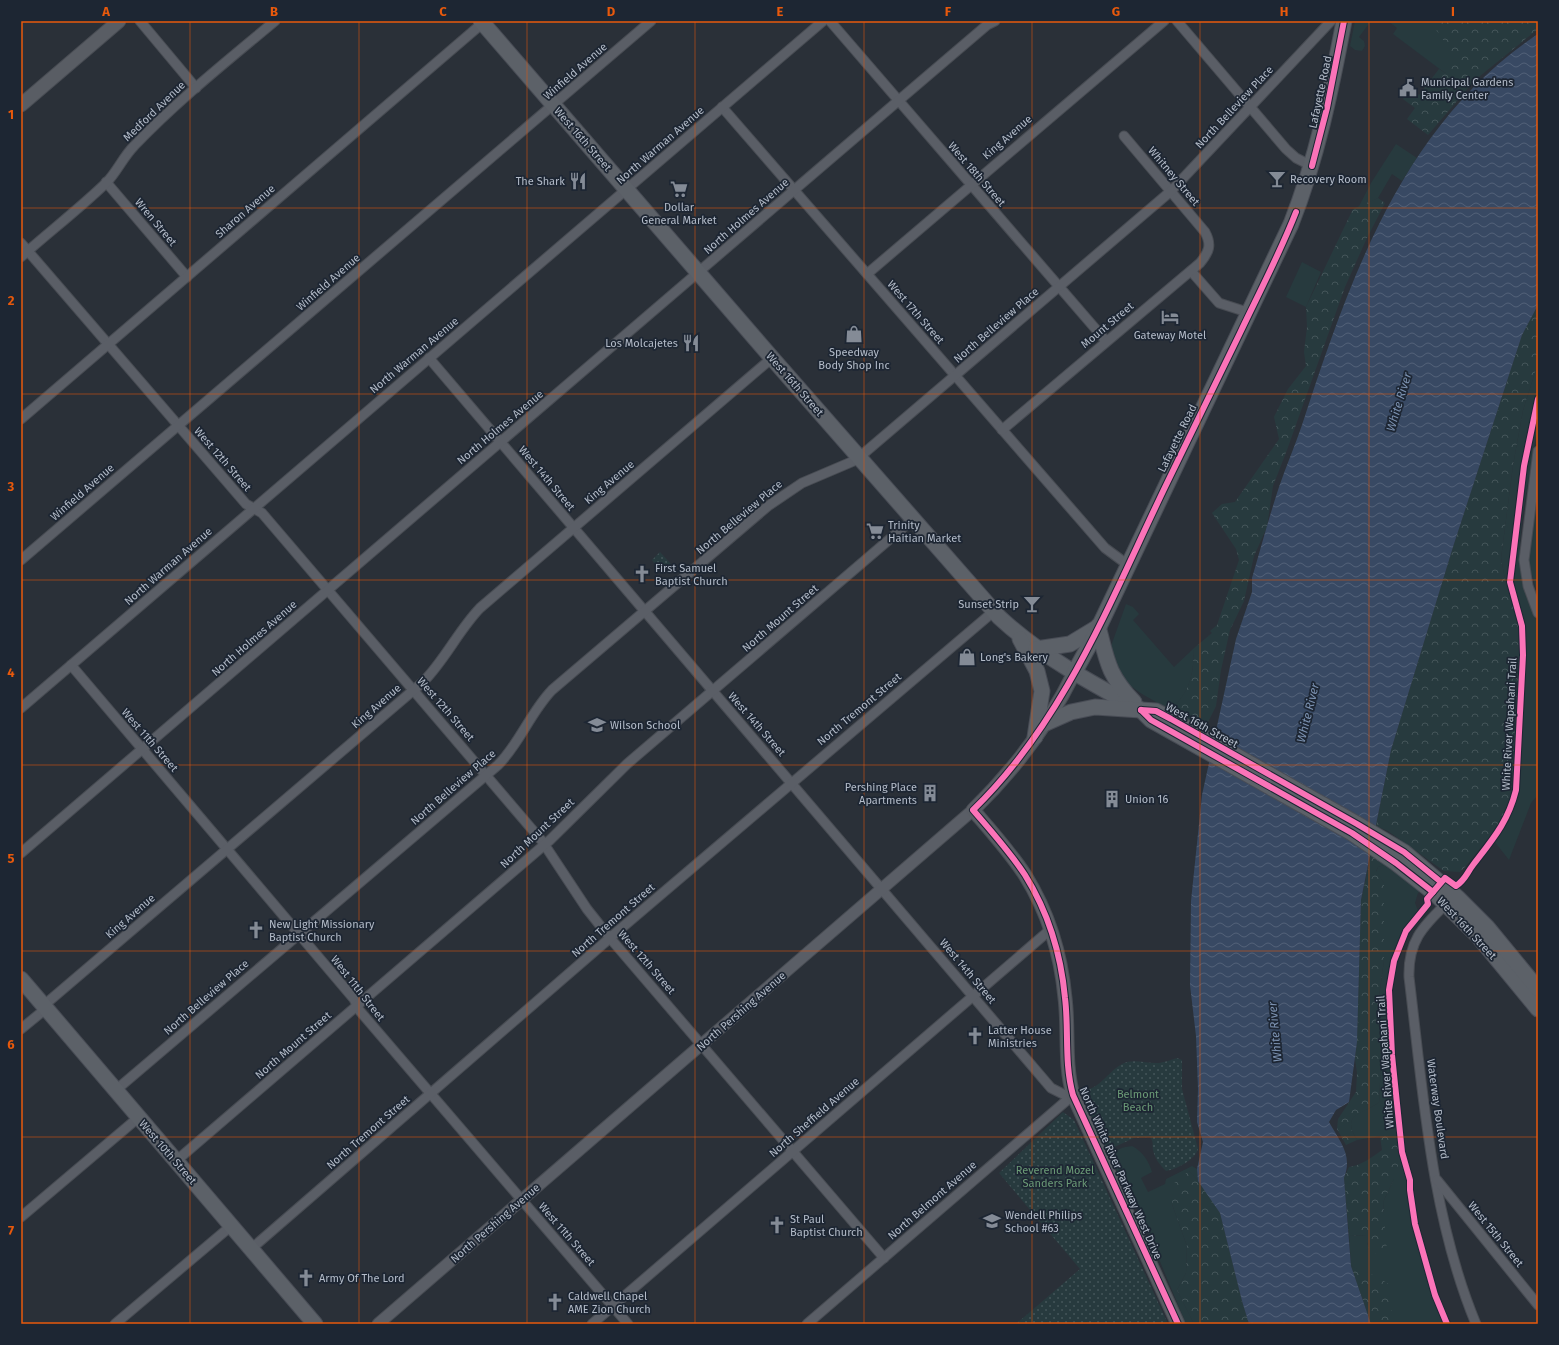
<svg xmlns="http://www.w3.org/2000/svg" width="1559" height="1345" viewBox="0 0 1559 1345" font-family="'Fira Sans',sans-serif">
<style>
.grass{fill:#273a3e}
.forest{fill:url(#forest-crowns)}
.park{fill:url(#park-dots)}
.water{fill:url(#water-waves)}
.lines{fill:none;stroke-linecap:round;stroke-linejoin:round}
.minor-casing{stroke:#484c53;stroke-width:11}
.tertiary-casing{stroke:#484c53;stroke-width:13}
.secondary-casing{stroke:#484c53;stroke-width:15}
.primary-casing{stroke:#484c55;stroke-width:17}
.minor{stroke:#5a5e66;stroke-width:9}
.tertiary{stroke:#5a5e66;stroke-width:11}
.secondary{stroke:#595d64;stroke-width:13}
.primary{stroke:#5c6168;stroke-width:15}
.cycleway-casing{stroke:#1d2633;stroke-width:8}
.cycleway{stroke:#fb73b8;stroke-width:6}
.grid{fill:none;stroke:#e8590c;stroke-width:1;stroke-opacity:0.55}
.labels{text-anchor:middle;stroke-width:3.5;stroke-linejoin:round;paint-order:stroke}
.street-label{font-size:11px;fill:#b4bcc9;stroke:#1d2633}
.poi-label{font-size:11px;fill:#b4bcc9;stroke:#1d2633;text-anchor:start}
.park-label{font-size:11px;fill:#6b9a76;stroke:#1d2633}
.water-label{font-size:12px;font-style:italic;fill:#7c92b1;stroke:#1d2633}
.neatline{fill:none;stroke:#e8590c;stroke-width:1.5}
.grid-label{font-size:13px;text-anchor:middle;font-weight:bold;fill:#e8590c}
</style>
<defs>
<pattern id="forest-crowns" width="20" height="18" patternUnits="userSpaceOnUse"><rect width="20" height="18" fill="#273a3e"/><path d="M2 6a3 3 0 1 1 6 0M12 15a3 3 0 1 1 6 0" fill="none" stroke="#445559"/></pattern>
<pattern id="park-dots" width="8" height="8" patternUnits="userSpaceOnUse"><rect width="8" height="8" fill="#273a3e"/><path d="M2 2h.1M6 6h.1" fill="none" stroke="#445559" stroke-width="1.8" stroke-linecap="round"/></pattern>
<pattern id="water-waves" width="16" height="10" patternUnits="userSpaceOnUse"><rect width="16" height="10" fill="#384963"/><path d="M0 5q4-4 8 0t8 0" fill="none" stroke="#526178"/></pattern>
</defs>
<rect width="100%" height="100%" fill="#2a3038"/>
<g class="grass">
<path d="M1355 21H1371L1359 37 1364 41 1365 46 1362 51 1355 50 1350 46Z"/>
<path d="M1388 21H1538V26L1445 73 1393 34 1397 28Z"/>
<path d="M1396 144 1417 158 1402 181 1392 174 1378 198 1358 208 1371 183Z"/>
<path d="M1302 262 1321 272 1306 307 1286 297Z"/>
<path d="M1538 363V393L1523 462 1509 580C1510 599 1518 617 1520 636L1516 616 1506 585 1501 558 1513 465 1523 410Z"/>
<path d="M1538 407C1538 475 1497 557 1538 621V795L1531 803 1509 860 1494 841 1509 821 1518 791 1523 636C1522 616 1512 598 1512 579L1524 476Z"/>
<path d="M1538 481V595L1528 562Z"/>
<path d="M1126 604 1133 607 1139 614 1133 620 1174 667 1193 649C1195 673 1189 693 1171 710 1143 694 1113 684 1111 646Z"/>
<path d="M1386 864 1421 891 1418 893 1415 903 1418 911 1404 931 1393 955 1388 984 1389 1038 1398 1141 1402 1161 1409 1179 1408 1192 1410 1203 1422 1256 1445 1324H1387L1359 1270 1351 1266 1349 1236 1365 1235 1367 1238V1245L1384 1215 1383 1202 1393 1181 1395 1134 1357 1140C1340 1112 1363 1115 1379 1102L1381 1062 1378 1003 1384 960V883L1376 872 1378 867Z"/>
<path d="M1132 1146C1142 1151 1149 1161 1152 1172L1141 1178 1148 1192 1165 1184 1166 1179 1192 1166 1197 1169 1198 1181 1189 1171 1172 1204 1187 1246 1186 1273 1177 1290 1194 1324H1186L1139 1211 1125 1188 1110 1157C1115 1149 1123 1147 1132 1146Z"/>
</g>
<g class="forest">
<path d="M1430 21H1538V29L1475 80 1428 135 1407 119 1415 108 1403 99 1409 91 1412 93 1413 91 1419 95 1439 69 1445 73 1458 61Z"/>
<path d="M1378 198 1385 203 1366 240 1345 287 1287 450 1273 486 1267 527 1254 556 1244 601 1230 630 1221 670 1216 706 1205 728 1171 710C1189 693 1195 673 1193 649L1212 633 1210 631 1217 625 1239 560 1236 549 1212 513 1222 504 1235 502 1279 439 1274 417 1288 389 1306 366 1304 352 1307 327 1306 307 1353 209Z"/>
<path d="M1538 305V363L1523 410 1513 465 1501 558 1506 585 1516 616 1520 636 1516 732 1511 792 1508 807 1499 825 1465 867 1460 872 1444 871 1388 831 1376 826 1391 750 1453 547 1522 335Z"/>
<path d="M1371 853 1386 864 1378 867 1376 871 1384 883V960L1378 1003 1381 1062 1379 1102C1363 1115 1340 1113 1357 1140L1346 1145 1337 1129 1338 1119 1356 1092 1357 1073 1355 1059 1357 1042 1361 901Z"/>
<path d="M1395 1133 1401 1157 1393 1181 1383 1202 1387 1252 1379 1254 1370 1252 1365 1235 1349 1236 1344 1178 1349 1167C1362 1165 1371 1158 1382 1150L1380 1136Z"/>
<path d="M1189 1171 1203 1186 1220 1213 1242 1301 1249 1324H1194L1177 1290 1186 1273 1187 1246 1172 1204 1173 1184Z"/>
<path d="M1351 1266 1378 1277 1390 1285 1392 1312 1387 1324H1371Z"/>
</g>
<g class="park">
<path d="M660 552 671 564 661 573 652 560Z"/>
<path d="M1177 1058 1182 1060V1089L1198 1149C1195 1160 1177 1169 1166 1171 1160 1165 1155 1159 1153 1150 1152 1145 1154 1142 1150 1137L1134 1138 1108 1150 1105 1147 1079 1089C1097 1094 1107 1072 1122 1064 1133 1058 1147 1064 1159 1063 1165 1062 1171 1060 1177 1058Z"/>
<path d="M1063 1112 1074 1120 1168 1324H1016L1080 1269 999 1173Z"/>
</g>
<path class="water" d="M1538 34V305L1522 335 1453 547 1391 750 1361 900 1357 1042 1349 1102 1336 1110 1329 1122C1340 1142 1353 1155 1344 1178L1351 1266 1371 1324H1249L1242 1301 1220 1213 1198 1181 1197 1169 1203 1142 1197 1122 1198 1089 1196 1036 1190 985 1191 901 1202 795 1236 639 1252 592V578C1261 548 1269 517 1279 487 1286 466 1295 446 1302 425 1350 278 1403 124 1538 34Z"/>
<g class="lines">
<g class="minor-casing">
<g id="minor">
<path d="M140 21 196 88"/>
<path d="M830 21 1106 341"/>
<path d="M1177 21 1286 149 1296 158 1312 166"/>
<path d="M722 107 1105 548 1128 565"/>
<path d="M106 182 187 277"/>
<path d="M21 243 246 504 262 513 542 841 587 909 610 938 884 1258"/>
<path d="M21 257C49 232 79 209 106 183 117 172 123 157 134 146 177 101 227 61 275 21"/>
<path d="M1191 271 1219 303 1250 313"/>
<path d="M867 274 1164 21"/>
<path d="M429 358 1051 1088 1065 1095H1073"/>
<path d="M21 419 485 21"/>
<path d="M1002 430 1200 263C1209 252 1212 245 1205 232L1124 136"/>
<path d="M1538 451 1524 560 1528 586 1538 613"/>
<path d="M21 560 651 21"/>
<path d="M71 665 354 999 359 1010 628 1324"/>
<path d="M21 708 823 21"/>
<path d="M21 853 898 101 987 25 995 21"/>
<path d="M1446 904C1422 927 1408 942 1409 977 1423 1092 1431 1216 1476 1324"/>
<path d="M21 1029 43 1011 49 1001 423 682C445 660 458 631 480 608L772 358"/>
<path d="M116 1090 498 765C520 743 530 713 552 690L768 506 802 483 856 460 1171 191 1331 21"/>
<path d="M176 1161 550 840 627 764 912 520"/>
<path d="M1437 1180 1538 1305"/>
<path d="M21 1217 139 1117"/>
<path d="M251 1249 618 931 993 612"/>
<path d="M115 1324 231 1226"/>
<path d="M592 1324 1051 929"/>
<path d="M807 1324 1073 1095"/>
</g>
</g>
<g class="tertiary-casing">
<path id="tertiary" d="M378 1324 973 810"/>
</g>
<g class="secondary-casing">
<g id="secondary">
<path d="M21 105 119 21"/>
<path d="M1074 673C1049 724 1014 770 973 810 991 831 1010 852 1025 875 1048 912 1061 954 1065 998 1069 1030 1064 1063 1073 1095L1178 1324"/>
</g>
</g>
<g class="primary-casing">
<g id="primary">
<path d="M481 21 772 358 999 617C1041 656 1091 683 1141 710L1151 720 1352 833 1396 863 1433 892 1478 936 1538 1009"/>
<path d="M1098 626C1107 661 1108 675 1134 702"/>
<path d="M1020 639 1037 671 1042 691 1035 737"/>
<path d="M1036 649 1070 644 1098 627"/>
<path d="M1074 673 1096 633 1291 224C1317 158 1331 90 1344 21"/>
<path d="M1044 724 1071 712 1095 707 1156 711 1171 719 1357 824 1404 852 1458 898 1487 927 1538 989"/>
<path d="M21 979 315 1324"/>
</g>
</g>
<use href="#minor" class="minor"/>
<use href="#tertiary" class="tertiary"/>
<use href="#secondary" class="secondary"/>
<use href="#primary" class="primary"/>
<g class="cycleway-casing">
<g id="cycleway">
<path d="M1312 166 1327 108 1344 21"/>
<path d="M1141 710 1156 711 1171 719 1357 824 1404 852 1441 882"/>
<path d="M1141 710 1151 720 1352 833 1396 863 1433 892"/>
<path d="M1178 1324 1073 1095C1064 1063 1069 1030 1065 998 1061 954 1048 912 1025 875 1010 852 991 831 973 810 1066 720 1112 596 1168 481 1192 432 1216 383 1240 333 1259 293 1280 253 1296 212"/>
<path d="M1447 1324 1435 1295 1415 1224 1410 1190V1180L1402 1152 1392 1055 1389 990 1394 961 1406 931 1428 904 1427 899 1445 878 1456 886C1466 879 1466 874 1473 865 1493 839 1508 822 1516 790L1523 655 1522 626 1510 582 1524 466 1538 399"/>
</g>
</g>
<use href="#cycleway" class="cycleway"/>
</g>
<path class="grid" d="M190 21V1324M359 21V1324M527 21V1324M695 21V1324M864 21V1324M1032 21V1324M1200 21V1324M1369 21V1324M21 208H1538M21 394H1538M21 580H1538M21 765H1538M21 951H1538M21 1137H1538"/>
<defs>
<g id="civic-bare" transform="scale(1.38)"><path d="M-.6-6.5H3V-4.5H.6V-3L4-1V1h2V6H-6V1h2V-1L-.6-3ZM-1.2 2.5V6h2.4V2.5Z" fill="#848b96" stroke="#1d2633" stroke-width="2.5" paint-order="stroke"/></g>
<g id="bar-bare" transform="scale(1.38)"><path d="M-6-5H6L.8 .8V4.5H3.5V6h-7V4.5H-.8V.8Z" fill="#848b96" stroke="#1d2633" stroke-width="2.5" paint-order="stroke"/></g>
<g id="restaurant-bare" transform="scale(1.38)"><path d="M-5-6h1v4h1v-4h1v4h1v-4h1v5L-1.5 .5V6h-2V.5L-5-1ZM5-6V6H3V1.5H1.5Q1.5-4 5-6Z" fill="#848b96" stroke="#1d2633" stroke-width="2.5" paint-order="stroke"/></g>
<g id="supermarket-bare" transform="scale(1.38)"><path d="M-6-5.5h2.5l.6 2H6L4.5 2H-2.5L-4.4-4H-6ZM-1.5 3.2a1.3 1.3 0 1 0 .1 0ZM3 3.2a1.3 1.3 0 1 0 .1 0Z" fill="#848b96" stroke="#1d2633" stroke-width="2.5" paint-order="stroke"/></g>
<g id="hotel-bare" transform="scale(1.38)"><path d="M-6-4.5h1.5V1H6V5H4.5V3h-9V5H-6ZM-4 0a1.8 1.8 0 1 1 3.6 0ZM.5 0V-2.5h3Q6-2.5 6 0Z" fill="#848b96" stroke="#1d2633" stroke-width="2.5" paint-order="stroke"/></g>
<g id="shop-bare" transform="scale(1.38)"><path d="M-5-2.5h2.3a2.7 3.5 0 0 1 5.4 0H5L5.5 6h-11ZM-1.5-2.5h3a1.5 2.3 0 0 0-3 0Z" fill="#848b96" stroke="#1d2633" stroke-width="2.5" paint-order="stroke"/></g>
<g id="church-bare" transform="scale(1.38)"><path d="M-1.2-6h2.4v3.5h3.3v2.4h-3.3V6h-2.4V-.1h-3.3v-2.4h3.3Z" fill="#848b96" stroke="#1d2633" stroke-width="2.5" paint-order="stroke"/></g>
<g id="school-bare" transform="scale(1.38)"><path d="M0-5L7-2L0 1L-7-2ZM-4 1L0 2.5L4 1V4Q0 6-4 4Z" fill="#848b96" stroke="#1d2633" stroke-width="2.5" paint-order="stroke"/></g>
<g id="building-bare" transform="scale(1.38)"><path d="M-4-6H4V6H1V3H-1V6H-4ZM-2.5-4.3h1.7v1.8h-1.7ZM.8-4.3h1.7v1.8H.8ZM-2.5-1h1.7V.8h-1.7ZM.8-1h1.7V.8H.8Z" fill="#848b96" stroke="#1d2633" stroke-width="2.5" paint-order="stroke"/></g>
</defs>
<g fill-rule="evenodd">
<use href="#civic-bare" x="1408" y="88"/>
<use href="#bar-bare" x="1277" y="179"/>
<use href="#restaurant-bare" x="578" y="181"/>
<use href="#supermarket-bare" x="679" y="189"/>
<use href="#hotel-bare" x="1170" y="317"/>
<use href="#shop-bare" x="854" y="334"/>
<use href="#restaurant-bare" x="691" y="343"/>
<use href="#supermarket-bare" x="875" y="531"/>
<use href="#church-bare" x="642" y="574"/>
<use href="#bar-bare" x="1032" y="604"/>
<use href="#shop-bare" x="967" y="657"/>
<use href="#school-bare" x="597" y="725"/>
<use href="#building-bare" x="930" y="793"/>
<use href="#building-bare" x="1112" y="799"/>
<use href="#church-bare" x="256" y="930"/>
<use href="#church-bare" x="975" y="1036"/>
<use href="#school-bare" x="992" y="1221"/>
<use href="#church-bare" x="777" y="1225"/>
<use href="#church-bare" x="306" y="1278"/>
<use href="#church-bare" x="555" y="1302"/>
</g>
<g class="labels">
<g class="street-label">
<text transform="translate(575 71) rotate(-41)" y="4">Winfield Avenue</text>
<text transform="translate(1320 92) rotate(-78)" y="4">Lafayette Road</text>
<text transform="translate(1234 107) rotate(-47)" y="4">North Belleview Place</text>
<text transform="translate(154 111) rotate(-44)" y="4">Medford Avenue</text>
<text transform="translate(1007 137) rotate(-41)" y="4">King Avenue</text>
<text transform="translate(583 139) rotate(49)" y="4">West 16th Street</text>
<text transform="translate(660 145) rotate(-41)" y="4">North Warman Avenue</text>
<text transform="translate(977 174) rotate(49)" y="4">West 18th Street</text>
<text transform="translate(1174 176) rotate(50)" y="4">Whitney Street</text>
<text transform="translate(245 211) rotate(-41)" y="4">Sharon Avenue</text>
<text transform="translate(746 216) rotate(-41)" y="4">North Holmes Avenue</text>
<text transform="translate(156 222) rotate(50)" y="4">Wren Street</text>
<text transform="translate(328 282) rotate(-41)" y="4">Winfield Avenue</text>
<text transform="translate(916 312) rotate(49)" y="4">West 17th Street</text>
<text transform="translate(996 325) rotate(-41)" y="4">North Belleview Place</text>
<text transform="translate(1107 325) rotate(-40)" y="4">Mount Street</text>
<text transform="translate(414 355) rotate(-40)" y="4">North Warman Avenue</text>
<text transform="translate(795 384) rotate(49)" y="4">West 16th Street</text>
<text transform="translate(500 427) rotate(-40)" y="4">North Holmes Avenue</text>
<text transform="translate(1177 438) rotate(-64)" y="4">Lafayette Road</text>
<text transform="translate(223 459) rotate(49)" y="4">West 12th Street</text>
<text transform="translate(547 478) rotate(50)" y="4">West 14th Street</text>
<text transform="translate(609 482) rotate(-40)" y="4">King Avenue</text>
<text transform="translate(82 492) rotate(-41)" y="4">Winfield Avenue</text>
<text transform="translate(739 517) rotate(-40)" y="4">North Belleview Place</text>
<text transform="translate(168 566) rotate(-41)" y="4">North Warman Avenue</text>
<text transform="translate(780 618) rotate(-41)" y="4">North Mount Street</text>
<text transform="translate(254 638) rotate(-41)" y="4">North Holmes Avenue</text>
<text transform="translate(376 706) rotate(-41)" y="4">King Avenue</text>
<text transform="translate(446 709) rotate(49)" y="4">West 12th Street</text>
<text transform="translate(859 709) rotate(-40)" y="4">North Tremont Street</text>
<text transform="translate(757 724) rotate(49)" y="4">West 14th Street</text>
<text transform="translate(1509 724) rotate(-87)" y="4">White River Wapahani Trail</text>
<text transform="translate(1202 725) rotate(29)" y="4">West 16th Street</text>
<text transform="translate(150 740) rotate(49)" y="4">West 11th Street</text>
<text transform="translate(453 787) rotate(-41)" y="4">North Belleview Place</text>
<text transform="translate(537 833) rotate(-43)" y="4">North Mount Street</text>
<text transform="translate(130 916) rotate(-41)" y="4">King Avenue</text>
<text transform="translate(613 920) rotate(-41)" y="4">North Tremont Street</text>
<text transform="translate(1467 928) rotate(47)" y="4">West 16th Street</text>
<text transform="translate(647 962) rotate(49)" y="4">West 12th Street</text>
<text transform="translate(968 971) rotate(50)" y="4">West 14th Street</text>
<text transform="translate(358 988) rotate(52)" y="4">West 11th Street</text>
<text transform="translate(206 997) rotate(-41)" y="4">North Belleview Place</text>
<text transform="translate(741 1011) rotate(-41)" y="4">North Pershing Avenue</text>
<text transform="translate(293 1045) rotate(-41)" y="4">North Mount Street</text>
<text transform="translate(1385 1062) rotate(-94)" y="4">White River Wapahani Trail</text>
<text transform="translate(1438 1109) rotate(82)" y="4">Waterway Boulevard</text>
<text transform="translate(814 1117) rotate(-41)" y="4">North Sheffield Avenue</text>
<text transform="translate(368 1132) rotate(-41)" y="4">North Tremont Street</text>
<text transform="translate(168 1152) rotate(49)" y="4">West 10th Street</text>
<text transform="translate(1121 1173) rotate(66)" y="4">North White River Parkway West Drive</text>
<text transform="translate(932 1200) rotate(-41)" y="4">North Belmont Avenue</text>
<text transform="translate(495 1223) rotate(-41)" y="4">North Pershing Avenue</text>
<text transform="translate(567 1234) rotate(49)" y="4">West 11th Street</text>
<text transform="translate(1496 1234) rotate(51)" y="4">West 15th Street</text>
</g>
<g class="poi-label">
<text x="1421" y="86">Municipal Gardens<tspan x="1421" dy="13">Family Center</tspan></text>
<text x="1290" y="183">Recovery Room</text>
<text x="565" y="185" text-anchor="end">The Shark</text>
<text x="679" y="211" text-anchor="middle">Dollar<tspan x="679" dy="13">General Market</tspan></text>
<text x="1170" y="339" text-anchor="middle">Gateway Motel</text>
<text x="678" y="347" text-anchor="end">Los Molcajetes</text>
<text x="854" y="356" text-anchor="middle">Speedway<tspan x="854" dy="13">Body Shop Inc</tspan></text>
<text x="888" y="529">Trinity<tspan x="888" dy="13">Haitian Market</tspan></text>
<text x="655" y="572">First Samuel<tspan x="655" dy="13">Baptist Church</tspan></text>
<text x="1019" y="608" text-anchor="end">Sunset Strip</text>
<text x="980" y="661">Long's Bakery</text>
<text x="610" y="729">Wilson School</text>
<text x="917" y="791" text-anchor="end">Pershing Place<tspan x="917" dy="13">Apartments</tspan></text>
<text x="1125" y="803">Union 16</text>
<text x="269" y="928">New Light Missionary<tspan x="269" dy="13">Baptist Church</tspan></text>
<text x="988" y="1034">Latter House<tspan x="988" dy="13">Ministries</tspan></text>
<text x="1005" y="1219">Wendell Philips<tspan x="1005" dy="13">School #63</tspan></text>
<text x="790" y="1223">St Paul<tspan x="790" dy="13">Baptist Church</tspan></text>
<text x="319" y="1282">Army Of The Lord</text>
<text x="568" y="1300">Caldwell Chapel<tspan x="568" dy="13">AME Zion Church</tspan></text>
</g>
<g class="park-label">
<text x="1138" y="1098">Belmont<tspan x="1138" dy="13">Beach</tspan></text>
<text x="1055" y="1174">Reverend Mozel<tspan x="1055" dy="13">Sanders Park</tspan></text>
</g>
<g class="water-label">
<text transform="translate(1399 402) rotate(-73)" y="4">White River</text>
<text transform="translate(1308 713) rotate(-76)" y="4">White River</text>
<text transform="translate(1275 1032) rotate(-95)" y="4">White River</text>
</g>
</g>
<rect width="1559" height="1345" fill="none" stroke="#1d2633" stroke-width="44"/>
<rect x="22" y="22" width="1515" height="1301" class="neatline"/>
<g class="grid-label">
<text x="106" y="16">A</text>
<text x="274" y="16">B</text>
<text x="443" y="16">C</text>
<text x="611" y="16">D</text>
<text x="780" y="16">E</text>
<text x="948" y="16">F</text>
<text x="1116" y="16">G</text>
<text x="1284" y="16">H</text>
<text x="1453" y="16">I</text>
<text x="11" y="119">1</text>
<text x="11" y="305">2</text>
<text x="11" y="491">3</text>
<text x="11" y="677">4</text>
<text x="11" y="863">5</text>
<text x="11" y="1049">6</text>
<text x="11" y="1235">7</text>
</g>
</svg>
